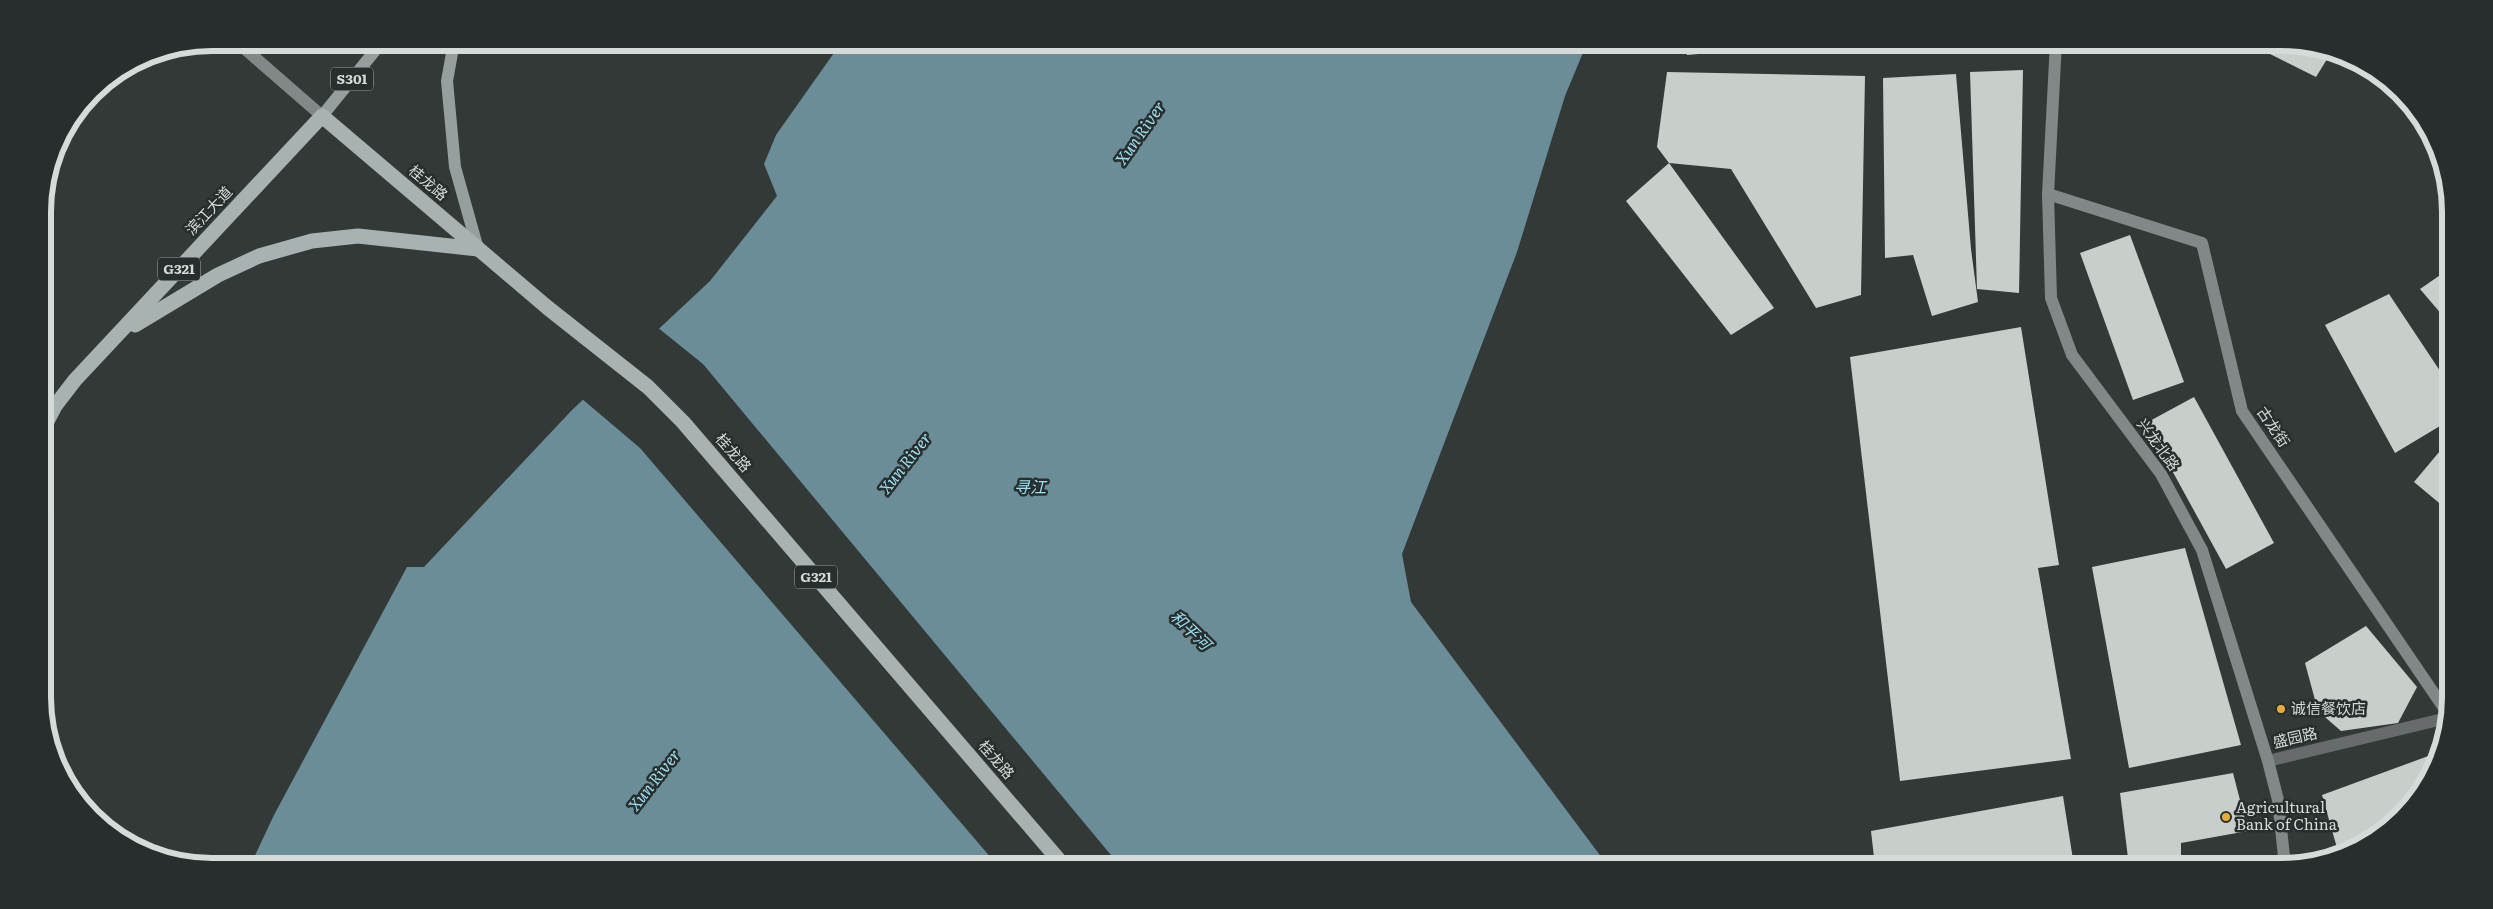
<svg xmlns="http://www.w3.org/2000/svg" width="2493" height="909" viewBox="0 0 2493 909" font-family="Literata,'Noto Sans SC',serif">
<style>
.water{fill:#6b8d97}
.pier{fill:#323937}
.building{fill:#c8cfca}
.lines{fill:none;stroke-linecap:round;stroke-linejoin:round}
.street{stroke:#676b6b;stroke-width:12}
.secondary{stroke:#828888;stroke-width:12}
.primary{stroke:#979e9e;stroke-width:12}
.highway{stroke:#a9b2b2;stroke-width:15}
.poi-dot{fill:#e9ab38;stroke:#282e2d;stroke-width:2}
.labels{text-anchor:middle;stroke-width:5;stroke-linejoin:round;paint-order:stroke}
.shield{fill:#282e2d;stroke:#a2a7a5;stroke-width:1}
.shield-label{font-size:14px;font-weight:bold;fill:#d6dbd9}
.street-label{font-size:15px;fill:#d6dbd9;stroke:#282e2d}
.poi-label{font-size:15px;fill:#d6dbd9;stroke:#282e2d;text-anchor:start}
.water-label{font-size:16px;font-style:italic;fill:#9de0f2;stroke:#282e2d}
.rim{fill:none;stroke:#d6dbd9;stroke-width:6}
</style>
<rect width="100%" height="100%" fill="#323937"/>
<path class="water" d="M841 43H1587L1565 96 1517 252 1402 554 1411 602 1608 866H250L274 815 407 567H424L572 410 710 281 777 196 764 164 776 135Z"/>
<path class="pier" d="M657 327 703 364 1120 866H998L640 448 581 398Z"/>
<g class="building">
<path d="M1685 42H1800V45L1687 55Z"/>
<path d="M2246 42H2280L2332 51 2316 77Z"/>
<path d="M2023 70 2019 293 1977 289 1970 72Z"/>
<path d="M1667 72 1865 76 1861 295 1816 308 1731 169 1669 163 1657 147Z"/>
<path d="M1956 74 1971 249 1978 302 1932 316 1913 255 1885 258 1883 78Z"/>
<path d="M1669 163 1774 308 1731 335 1626 201Z"/>
<path d="M2130 235 2184 382 2133 400 2080 253Z"/>
<path d="M2449 269V323L2420 289Z"/>
<path d="M2389 294 2450 386V420L2395 453 2325 325Z"/>
<path d="M2021 327 2059 565 2038 568 2071 759 1900 781 1850 357Z"/>
<path d="M2194 397 2274 543 2226 569 2146 423Z"/>
<path d="M2450 439V512L2414 482Z"/>
<path d="M2185 548 2241 745 2129 768 2092 567Z"/>
<path d="M2366 626 2417 687 2398 723 2341 731 2318 711 2305 663Z"/>
<path d="M2442 751 2422 791 2384 832 2339 855 2322 795Z"/>
<path d="M2233 773 2248 831 2181 843V866H2129L2120 793Z"/>
<path d="M2063 796 2074 866H1875L1871 831Z"/>
</g>
<g class="lines">
<path class="street" d="M2268 761 2447 718"/>
<g class="secondary">
<path d="M237 42 322 116"/>
<path d="M2056 42 2048 194 2051 298 2072 355 2161 474 2202 550 2268 761 2278 800 2285 866"/>
<path d="M2048 194 2202 243 2242 411 2448 714"/>
</g>
<g class="primary">
<path d="M454 42 447 81 455 167 478 249"/>
<path d="M322 116 382 42"/>
</g>
<g class="highway">
<path d="M135 325 218 275 259 256 312 241 358 236 478 249"/>
<path d="M44 427 55 406 75 380 322 116 548 308 648 387 683 422 1064 866"/>
</g>
</g>
<g class="poi-dot">
<circle cx="2281" cy="709" r="5"/>
<circle cx="2226" cy="817" r="5"/>
</g>
<g class="labels">
<g class="shield">
<rect x="331" y="67.5" width="42" height="23" rx="4"/>
<rect x="158" y="257.5" width="42" height="23" rx="4"/>
<rect x="795" y="565.5" width="42" height="23" rx="4"/>
</g>
<g class="shield-label">
<text x="352" y="84">S301</text>
<text x="179" y="274">G321</text>
<text x="816" y="582">G321</text>
</g>
<g class="street-label">
<text transform="translate(428 183) rotate(40)" y="5">桂龙路</text>
<text transform="translate(209 211) rotate(-47)" y="5">滨江大道</text>
<text transform="translate(2273 427) rotate(56)" y="5">古龙街</text>
<text transform="translate(2158 445) rotate(54)" y="5">兴龙北路</text>
<text transform="translate(733 453) rotate(49)" y="5">桂龙路</text>
<text transform="translate(2295 738) rotate(-13)" y="5">盛园路</text>
<text transform="translate(996 760) rotate(49)" y="5">桂龙路</text>
</g>
<g class="poi-label">
<text x="2291" y="714">诚信餐饮店</text>
<text x="2236" y="813">Agricultural<tspan x="2236" dy="17">Bank of China</tspan></text>
</g>
<g class="water-label">
<text transform="translate(1140 133) rotate(-55)" y="6">Xun River</text>
<text transform="translate(905 463) rotate(-52)" y="6">Xun River</text>
<text x="1030" y="493">寻江</text>
<text transform="translate(1191 630) rotate(44)" y="6">和平河</text>
<text transform="translate(654 780) rotate(-52)" y="6">Xun River</text>
</g>
</g>
<path d="M0 0H2493V909H0ZM212 51H2281A161 161 0 0 1 2442 212V697A161 161 0 0 1 2281 858H212A161 161 0 0 1 51 697V212A161 161 0 0 1 212 51Z" fill="#282e2d" fill-rule="evenodd"/>
<path class="rim" d="M212 51H2281A161 161 0 0 1 2442 212V697A161 161 0 0 1 2281 858H212A161 161 0 0 1 51 697V212A161 161 0 0 1 212 51Z"/>
</svg>
